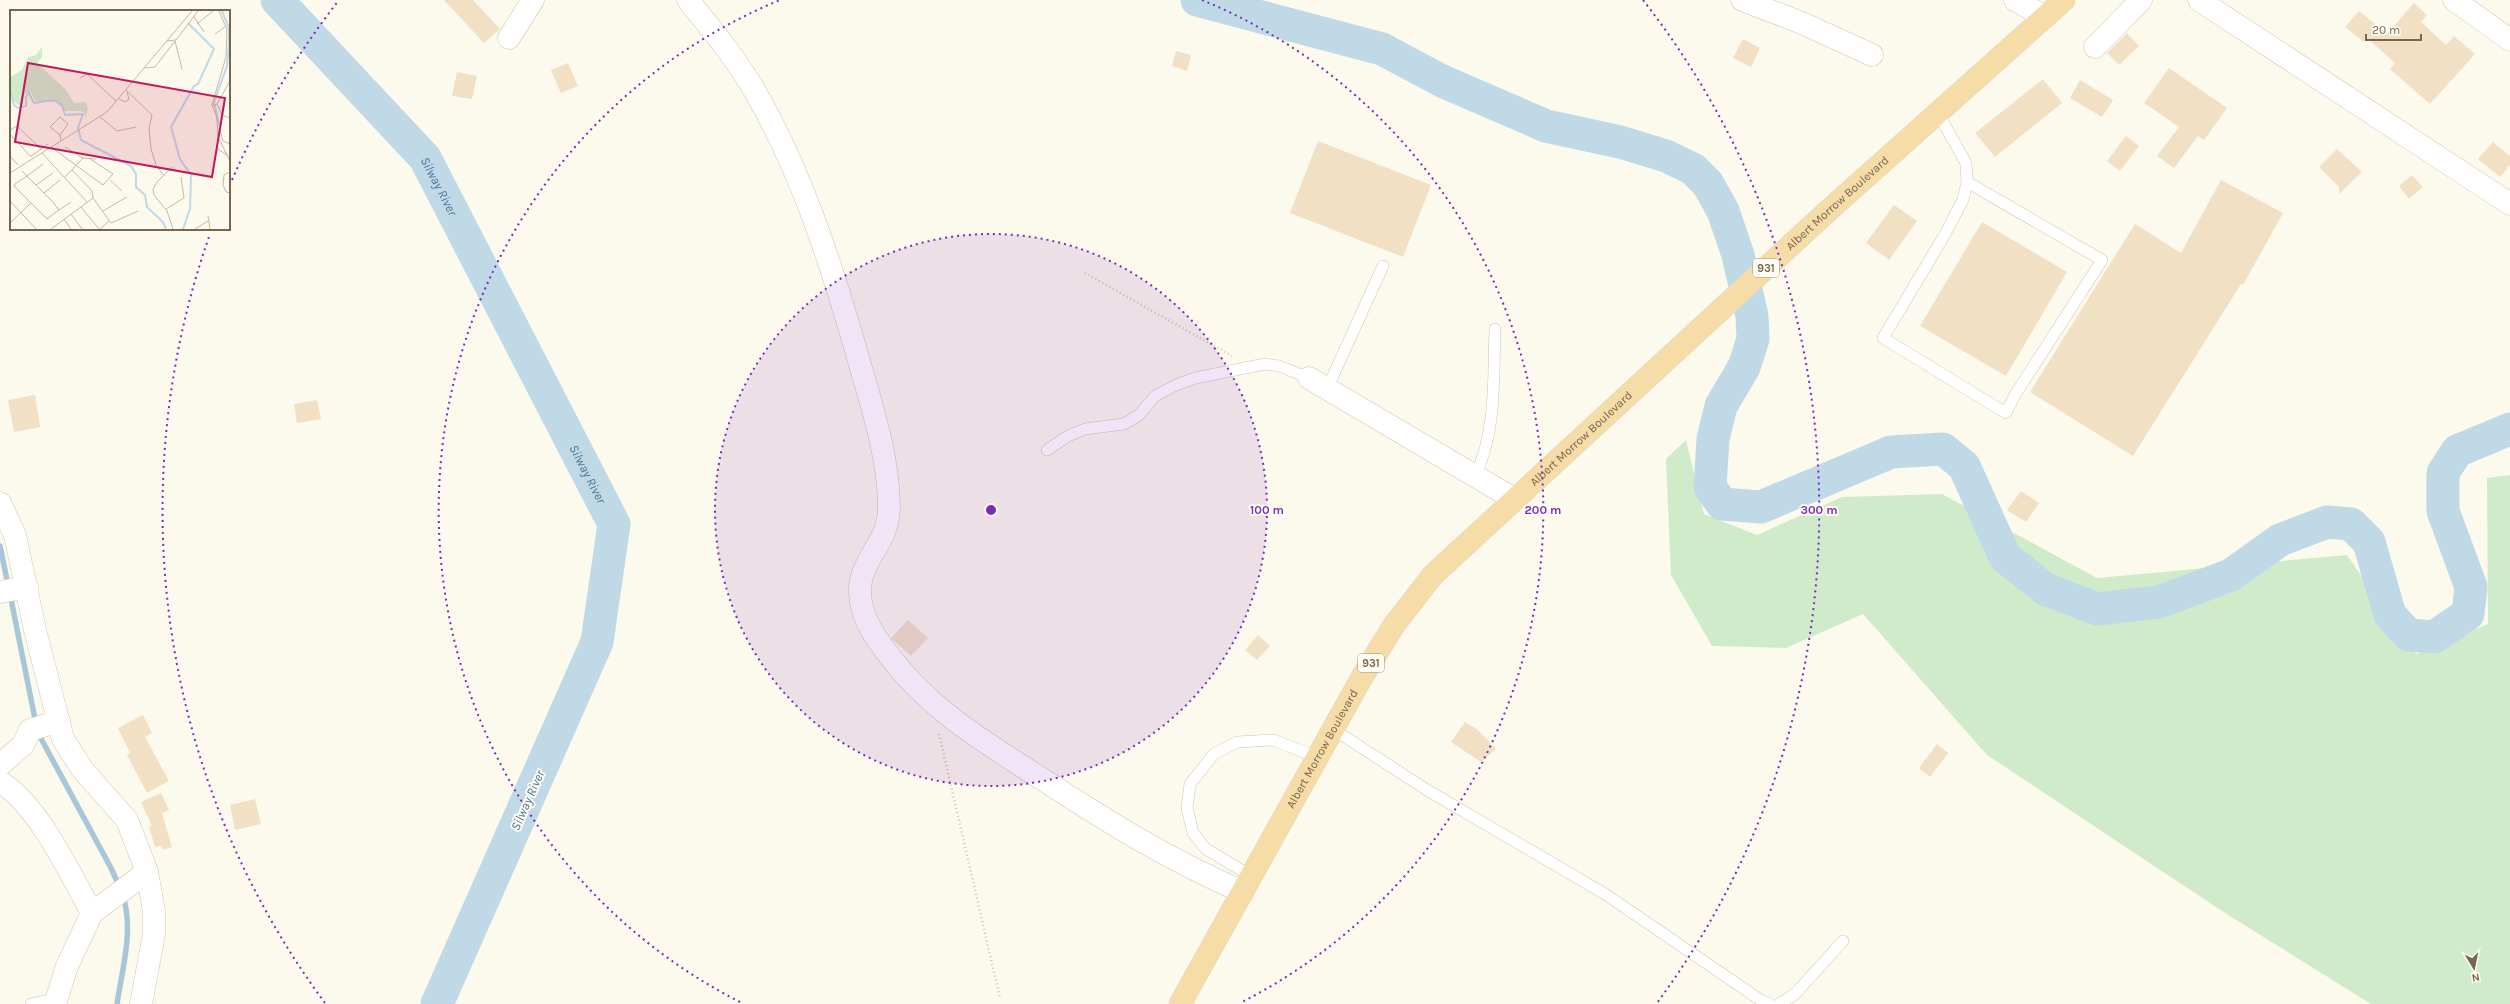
<svg xmlns="http://www.w3.org/2000/svg" width="2510" height="1004" viewBox="0 0 2510 1004" font-family="Karla,sans-serif">
<style>
.green{fill:#d0ebca}
.lines{fill:none;stroke-linecap:round;stroke-linejoin:round}
.stream{stroke:#a7c6d8;stroke-width:5.5}
.river{stroke:#c0d9e7;stroke-width:33}
.building{fill:#f1e0c4}
.service-casing{stroke:#cfc5b1;stroke-width:12}
.minor-casing{stroke:#cfc5b1;stroke-width:23}
.trunk-casing{stroke:#dcd7d1;stroke-width:23}
.path{stroke:#d7c4a7;stroke-width:2.5;stroke-dasharray:1 3;stroke-linecap:butt}
.service{stroke:#fff;stroke-width:11}
.minor{stroke:#fff;stroke-width:22}
.trunk{stroke:#f6dca6;stroke-width:22}
.ring{fill:none;stroke:#7b2cbf;stroke-width:2;stroke-dasharray:2 4}
.labels{text-anchor:middle;stroke-width:4;stroke-linejoin:round;paint-order:stroke}
.shield{fill:#fffdf3;stroke:#a09380;stroke-width:1}
.shield-label{font-size:11px;font-weight:bold;fill:#78664e}
.street-label{font-size:12px;fill:#78664e;stroke:#fffdf3}
.water-label{font-size:13px;font-style:italic;fill:#4c7792;stroke:#fffdf3}
.inset-river{fill:none;stroke:#c0d9e7;stroke-width:2}
.inset-road{fill:none;stroke:#c3bba8;stroke-width:1}
.view{fill:#c2185b;fill-opacity:0.15;stroke:#c2185b;stroke-width:2}
.inset-edge{fill:none;stroke:#78664e;stroke-width:2}
.centre{fill:#7b2cbf;stroke:#fffdf3;stroke-width:2}
.ring-label{font-size:12px;text-anchor:middle;font-weight:bold;fill:#7b2cbf;stroke:#fffdf3;stroke-width:4;stroke-linejoin:round;paint-order:stroke}
</style>
<rect width="100%" height="100%" fill="#fcfaec"/>
<path class="green" d="M1686 440 1704 514 1757 535 1842 497 1942 494 2097 578 2347 555 2416 654 2488 624 2487 478 2510 475V1004H2371L2222 911 1987 755 1863 614 1786 648 1712 646 1671 575 1666 459Z"/>
<g class="lines">
<g class="stream">
<path d="M0 546 8 585"/>
<path d="M10 594 36 724"/>
<path d="M38 733 111 868 120 888"/>
<path d="M117 1004C122 969 134 931 123 896"/>
</g>
<g class="river">
<path id="s1" d="M277 0 425 158 614 524 597 642 437 1004"/>
<path d="M1197 0 1382 49 1442 81 1546 126 1620 142 1666 156 1693 169 1708 184 1723 211 1738 255 1752 316 1753 339 1744 367 1721 406 1713 439 1710 487 1722 504 1761 507 1891 452 1943 449 1964 466 2005 557 2045 589 2097 609 2159 602 2231 575 2280 540 2327 522 2351 524 2369 542 2390 615 2409 635 2434 637 2468 614 2471 587 2443 511V473L2457 451 2510 429"/>
</g>
</g>
<g class="building">
<path d="M444 0H473L500 29 484 43Z"/>
<path d="M2414 3 2427 15 2421 22 2446 45 2454 36 2475 54 2430 104 2390 69 2395 63 2367 38 2364 42 2345 27 2359 11 2387 34Z"/>
<path d="M2127 33 2139 46 2119 65 2107 53Z"/>
<path d="M1743 39 1760 48 1751 67 1733 58Z"/>
<path d="M1176 51 1191 55 1187 71 1172 66Z"/>
<path d="M568 63 578 86 561 93 551 70Z"/>
<path d="M2169 68 2227 108 2204 140 2198 136 2174 168 2157 156 2179 127 2144 103Z"/>
<path d="M457 72 477 76 472 99 452 96Z"/>
<path d="M2043 79 2062 103 1995 157 1975 133Z"/>
<path d="M2080 80 2113 100 2102 117 2070 98Z"/>
<path d="M2126 136 2139 146 2120 171 2107 161Z"/>
<path d="M1318 141 1431 185 1403 257 1290 213Z"/>
<path d="M2493 142 2510 156V165L2500 177 2478 159Z"/>
<path d="M2337 149 2362 172 2339 194V187L2319 167Z"/>
<path d="M2412 175 2423 187 2409 199 2399 186Z"/>
<path d="M2221 180 2283 213 2243 285 2241 284 2133 456 2030 392 2135 224 2181 253Z"/>
<path d="M1894 205 1917 221 1889 260 1866 243Z"/>
<path d="M1982 222 2067 272 2006 376 1920 326Z"/>
<path d="M35 395 40 427 14 432 8 400Z"/>
<path d="M317 400 321 419 297 423 294 404Z"/>
<path d="M2021 491 2039 503 2026 522 2007 510Z"/>
<path d="M908 620 928 638 911 656 891 638Z"/>
<path d="M1258 635 1270 646 1257 660 1245 650Z"/>
<path d="M143 715 152 733 145 737 169 781 147 793 127 755 130 753 118 728Z"/>
<path d="M1465 722 1478 730 1496 749 1481 762 1451 742Z"/>
<path d="M1937 744 1948 753 1930 777 1919 768Z"/>
<path d="M161 793 169 810 162 813 172 847 163 850 161 846 155 847 149 827 152 826 141 802Z"/>
<path d="M255 799 261 824 235 830 230 805Z"/>
</g>
<g class="lines">
<g class="service-casing">
<g id="service">
<path d="M1938 113 1966 163 1967 182 1963 200 1944 236 1883 338 2006 413 2015 395 2102 260 1967 182"/>
<path d="M1327 389 1383 266"/>
<path d="M1047 450 1068 436 1085 429 1124 424 1139 415 1155 396 1176 385 1195 378 1265 364 1279 366 1309 378"/>
<path d="M1475 476C1497 431 1493 378 1495 329"/>
<path d="M1333 729 1427 790 1605 894 1762 1001 1770 1004"/>
<path d="M1251 876 1206 849 1193 833 1187 808 1190 784 1214 754 1237 742 1273 740 1317 757"/>
<path d="M31 1004 57 998"/>
<path d="M1779 1004 1795 994 1843 941"/>
</g>
</g>
<g class="minor-casing">
<g id="minor">
<path d="M688 0C710 27 732 54 750 83 801 168 832 266 859 361 872 406 889 459 889 507 889 552 847 562 864 614 870 631 881 645 891 658 931 711 988 744 1042 779 1108 822 1171 861 1243 892"/>
<path d="M1742 0 1802 23 1872 55"/>
<path d="M2015 0 2045 17"/>
<path d="M2199 0 2510 204"/>
<path d="M2454 0 2510 40"/>
<path d="M509 38 533 0"/>
<path d="M2095 47 2141 0"/>
<path d="M1309 378 1514 499"/>
<path d="M0 503 15 535 35 630 63 739 82 769 127 820 147 872 154 911V934L141 1004"/>
<path d="M0 592 27 587"/>
<path d="M0 765 23 745 30 730 59 721"/>
<path d="M0 782C37 803 71 875 92 913"/>
<path d="M55 1004 67 966 92 913 147 872"/>
</g>
</g>
<g class="trunk-casing">
<g id="trunk">
<path id="s2" d="M1180 1004 1361 679 1394 625 1433 575 1829 210 2064 0"/>
</g>
</g>
<g class="path">
<path d="M1085 273 1232 356"/>
<path d="M939 734 1000 998"/>
</g>
<use href="#service" class="service"/>
<use href="#minor" class="minor"/>
<use href="#trunk" class="trunk"/>
</g>
<circle cx="991" cy="510" r="276" fill="#7b2cbf" fill-opacity=".12"/>
<g class="ring">
<circle cx="991" cy="510" r="276"/>
<path d="M740 1002A552 552 0 0 1 780 0M1202 0A552 552 0 0 1 1242 1002"/>
<path d="M325 1003A828 828 0 0 1 210 234M232 180A828 828 0 0 1 339 0M1643 0A828 828 0 0 1 1657 1003"/>
</g>
<g class="labels">
<g class="shield">
<rect x="1753" y="259" width="26" height="18" rx="3"/>
<rect x="1358" y="654" width="26" height="18" rx="3"/>
</g>
<g class="shield-label">
<text x="1766" y="272">931</text>
<text x="1371" y="667">931</text>
</g>
<g class="street-label">
<text dy="4" stroke="none"><textPath href="#s2" startOffset="1048">Albert Morrow Boulevard</textPath></text>
<text dy="4" stroke="none"><textPath href="#s2" startOffset="700">Albert Morrow Boulevard</textPath></text>
<text dy="4" stroke="none"><textPath href="#s2" startOffset="292">Albert Morrow Boulevard</textPath></text>
</g>
<g class="water-label">
<text dy="5" stroke="none"><textPath href="#s1" startOffset="248">Silway River</textPath></text>
<text dy="5" stroke="none"><textPath href="#s1" startOffset="572">Silway River</textPath></text>
<text transform="translate(527 800) rotate(-66)" y="5">Silway River</text>
</g>
</g>
<g transform="translate(10 10)">
<rect width="220" height="220" fill="#fcfaec"/>
<path d="M32 37V47L27 53 56 80 64 93 76 92 78 99 75 109V103L71 101H56L45 92 25 91 21 82 15 84 13 95H8L0 87V67L12 60 18 47 26 45Z" fill="#d0ebca"/>
<path class="inset-river" d="M0 79 4 95 8 98 16 96V87L19 83 24 93 45 90 52 95 55 105 73 104 68 118 71 130 121 156 126 164V177L135 185 137 197 153 212 156 219M209 115 204 92 217 56 219 33V18L212 1M173 219 180 199 181 165 170 149 161 117 184 76 188 74 204 39 178 13"/>
<path class="inset-road" d="M209 1 217 19 216 47 202 95 207 108 208 127 220 151M184 7 194 22M187 14 203 1M205 24 216 16M157 31 166 30 188 1M165 31 172 59M134 58 145 57 165 31M70 68 77 64 106 91M116 80 142 105 139 118 141 139 146 155 154 166M109 89 115 92 119 89 117 82M207 94 212 105 220 108M202 96 207 94 220 71M90 107 107 121 126 117M0 120 7 116 31 139M210 120 213 131 220 134M0 124 21 147M50 125 58 114 50 107 40 117 50 125 51 131M41 137 93 175 103 164 80 149M55 137 73 148 86 149M208 139 218 146M32 143 77 192M0 146 8 155M20 147 38 134M162 157 147 172 143 179 144 185 157 201 163 219M62 160 82 181 83 188 101 213 128 201M12 161 42 191 49 200 37 209 4 176 5 174 17 166 33 154M220 162 214 165 213 175 216 182 220 183M0 163 97 102 182 1M55 167 73 148M100 170 112 181M26 175 43 163M34 183 50 170M0 191 26 219M71 197 89 219M156 199 174 188 171 167M49 200 61 192M93 201 117 187M61 204 72 219M198 206 200 219M54 209 61 219M0 213 21 193M41 219 83 188M90 219 99 211M185 219 198 211"/>
<path class="view" d="M18 53 215 88 202 167 5 132Z"/>
<rect width="220" height="220" class="inset-edge"/>
</g>
<circle cx="991" cy="510" r="6" class="centre"/>
<g class="ring-label">
<text x="1267" y="514">100 m</text>
<text x="1543" y="514">200 m</text>
<text x="1819" y="514">300 m</text>
</g>
<g transform="translate(2474 968) rotate(170)" stroke="#fffdf3" stroke-width="3" paint-order="stroke">
<path d="M0-3L7 15L0 10L-7 15Z" fill="#78664e"/>
<text y="-6" font-size="11" font-weight="bold" text-anchor="middle" fill="#78664e">N</text>
</g>
<path d="M2366 34v6h55v-6" fill="none" stroke="#78664e" stroke-width="2"/>
<text x="2372" y="34" font-size="12" fill="#78664e" stroke="#fffdf3" stroke-width="3" paint-order="stroke">20 m</text>
</svg>
